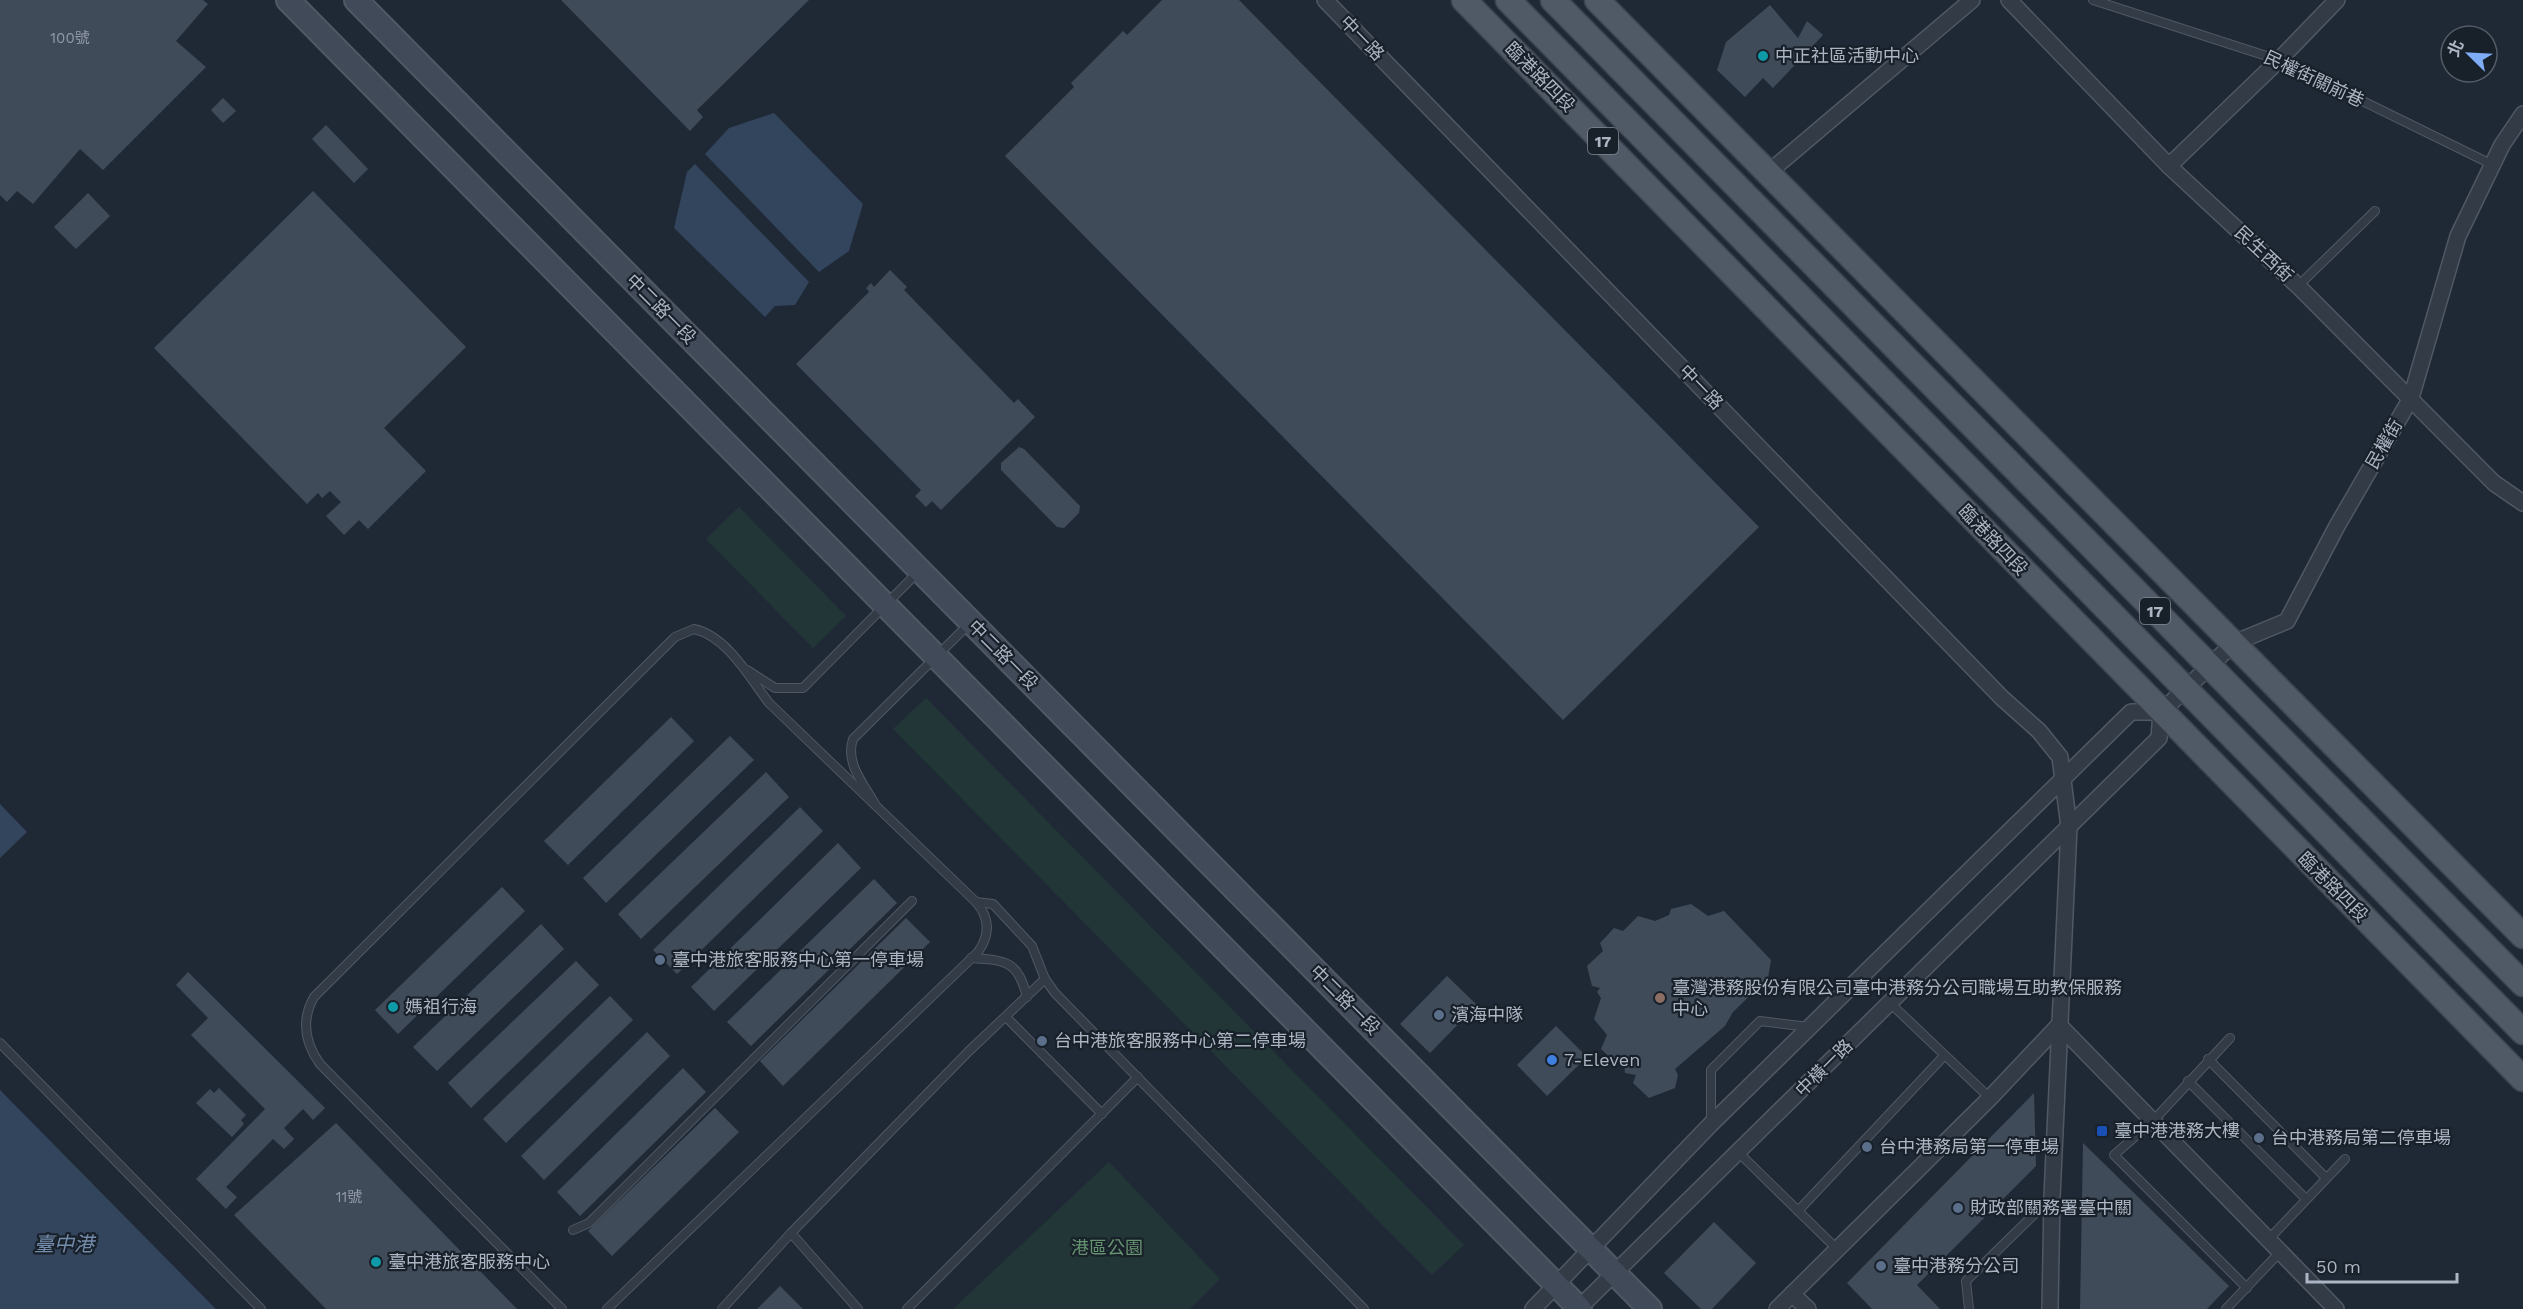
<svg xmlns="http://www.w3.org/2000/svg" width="2523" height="1309" viewBox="0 0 2523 1309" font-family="'Work Sans','Noto Sans TC',sans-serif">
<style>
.green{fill:#223637}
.water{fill:#33445d}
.pier{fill:#1f2935}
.building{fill:#404b5a}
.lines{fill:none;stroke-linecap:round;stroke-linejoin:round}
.lane-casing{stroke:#505864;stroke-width:10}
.street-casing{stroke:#505864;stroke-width:18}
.secondary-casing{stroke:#505864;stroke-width:26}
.primary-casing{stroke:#3c444f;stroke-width:27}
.lane{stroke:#323b46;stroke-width:8}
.street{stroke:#323b46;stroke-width:15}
.secondary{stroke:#414a59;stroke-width:22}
.primary{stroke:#505966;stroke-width:24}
.culture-dot{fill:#0f9aa8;stroke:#18202a;stroke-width:2}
.service-dot{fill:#5c6f8a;stroke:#18202a;stroke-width:2}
.education-dot{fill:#8d6e63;stroke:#18202a;stroke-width:2}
.shop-dot{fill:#3f7fe0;stroke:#18202a;stroke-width:2}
.transit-dot{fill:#1a4fb4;stroke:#18202a;stroke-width:2}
.labels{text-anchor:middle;stroke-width:4.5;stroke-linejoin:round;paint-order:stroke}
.number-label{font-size:15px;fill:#919aa9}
.shield{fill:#18202a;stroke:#808895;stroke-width:1.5}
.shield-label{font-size:16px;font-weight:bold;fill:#acb5c3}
.street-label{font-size:18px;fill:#acb5c3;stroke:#18202a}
.poi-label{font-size:18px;fill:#acb5c3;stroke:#18202a;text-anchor:start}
.park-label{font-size:18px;fill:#65926f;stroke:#18202a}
.water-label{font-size:20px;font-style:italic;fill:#748cab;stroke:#18202a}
</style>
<rect width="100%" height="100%" fill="#1f2935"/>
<g class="green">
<path d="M739 507 846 616 813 648 706 539Z"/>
<path d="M926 698 1464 1245 1432 1275 893 729Z"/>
<path d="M1109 1162 1220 1279 1190 1309H953Z"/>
</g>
<g class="water">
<path d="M774 113 863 204 849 251 819 272 705 154 729 128Z"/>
<path d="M695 164 809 282 795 305 775 306 765 317 674 228 687 172Z"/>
<path d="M0 804 27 832 0 858Z"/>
<path d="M0 1090 216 1309H0Z"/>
</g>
<path class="pier" d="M0 1087 93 1180 219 1309H216Z"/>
<g class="building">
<path d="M0 0H203L208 4 176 41 206 67 103 170 80 149 33 204 17 191 7 202 0 195Z"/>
<path d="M561 0H809L697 110 703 117 690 131Z"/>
<path d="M1162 0H1239L1759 527 1563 720 1005 156 1074 87 1071 83 1123 31 1127 35Z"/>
<path d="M1770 5 1798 38 1807 21 1823 35 1773 88 1763 78 1745 97 1717 70 1726 42Z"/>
<path d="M223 98 236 111 223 123 211 110Z"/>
<path d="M326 125 368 169 354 183 312 139Z"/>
<path d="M313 191 466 347 384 428 426 471 368 529 359 520 344 535 326 516 341 502 330 491 322 498 318 493 307 504 154 348Z"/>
<path d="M88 193 110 216 76 249 54 227Z"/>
<path d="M890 270 907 287 904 290 1014 403 1018 399 1035 417 941 510 932 501 926 507 915 496 921 490 796 364 869 292 866 288 871 283 874 287Z"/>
<path d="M1019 447 1024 449 1080 506 1079 513 1064 528 1057 527 1001 470V463Z"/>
<path d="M671 717 694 741 568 865 544 841Z"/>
<path d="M730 736 754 760 606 903 583 878Z"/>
<path d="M766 772 789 797 641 939 618 914Z"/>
<path d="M800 807 823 831 677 974 653 950Z"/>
<path d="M838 843 861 868 714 1011 691 987Z"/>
<path d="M874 879 897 903 751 1046 727 1022Z"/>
<path d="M502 887 525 911 398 1034 375 1010Z"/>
<path d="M1691 904 1708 916 1724 911 1771 960 1768 978 1733 1012 1725 1026 1675 1069 1678 1075 1675 1088 1649 1098 1633 1083 1636 1075 1625 1073 1624 1065H1618L1601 1049 1607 1035 1594 1019 1601 998 1597 992 1600 988 1592 986 1587 966 1603 951 1600 943 1614 928 1623 931 1638 916 1655 921 1669 915 1671 909Z"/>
<path d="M906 918 930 942 783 1086 760 1061Z"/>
<path d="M541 924 564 949 437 1071 413 1047Z"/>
<path d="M576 961 599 985 471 1108 448 1083Z"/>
<path d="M188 972 325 1108 313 1120 303 1109 284 1128 294 1139 284 1149 273 1139 226 1187 237 1197 226 1209 196 1179 265 1109 191 1035 208 1018 176 985Z"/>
<path d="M1447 976 1477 1005 1430 1053 1400 1024Z"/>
<path d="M610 996 633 1020 506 1143 483 1119Z"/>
<path d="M1556 1026 1587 1057 1547 1096 1517 1065Z"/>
<path d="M647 1032 670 1056 544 1180 521 1156Z"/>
<path d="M683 1068 706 1092 580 1216 557 1192Z"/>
<path d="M219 1088 246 1115 241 1120 244 1124 232 1137 196 1103 210 1089 214 1093Z"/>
<path d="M2034 1093 2036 1166 1917 1285 1940 1309H1872L1847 1283Z"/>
<path d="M715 1108 739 1132 612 1256 588 1231Z"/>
<path d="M336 1123 517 1309H326L234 1215Z"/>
<path d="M2083 1143 2229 1286 2207 1309H2080Z"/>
<path d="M1714 1222 1756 1263 1712 1309H1701L1664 1273Z"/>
<path d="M780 1286 803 1309H757Z"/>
</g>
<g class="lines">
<g class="lane-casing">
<g id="lane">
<path d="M2093 0 2279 60 2493 165"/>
<path d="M2298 286 2375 211"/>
<path d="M747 670 775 688H803L918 572"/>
<path d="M875 804C863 783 845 763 853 739L970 623"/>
<path d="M976 902 993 904 1032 946 1045 979 1055 993 1364 1309"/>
<path d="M971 958C1006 960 1018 961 1027 997"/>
<path d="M1890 1003 1990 1098"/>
<path d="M1007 1018 1102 1114"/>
<path d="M2230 1038 2153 1121 2114 1155 2247 1288"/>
<path d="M0 1043 261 1309"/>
<path d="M2208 1059 2326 1178"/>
<path d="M2188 1081 2306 1199"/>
<path d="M1711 1123V1070L1760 1021 1809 1027"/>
<path d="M1738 1152 1837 1249"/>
<path d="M1798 1211 1944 1056"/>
<path d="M573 1230 589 1223 912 901"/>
<path d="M2268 1240 2345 1159"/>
<path d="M562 1309 320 1064C305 1043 301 1020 314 997L675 637 694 629C727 636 750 678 769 703L976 902C990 918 990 935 978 952L607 1309"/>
<path d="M722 1309 791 1233"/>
<path d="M858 1309 791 1233 969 1051 1045 979"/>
<path d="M907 1309 1138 1077"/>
<path d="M1969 1309 1966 1281 2051 1198"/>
<path d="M2226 1309 2280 1252"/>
</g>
</g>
<g class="street-casing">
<g id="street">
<path d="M1325 0 2002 698 2039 731 2060 757 2069 827 2052 1197 2050 1309"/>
<path d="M2009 0 2169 166 2298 286 2494 483 2523 503"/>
<path d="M2169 166 2279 60 2337 0"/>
<path d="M1768 173 1972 0"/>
<path d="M2161 712 2234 643 2287 621 2337 526 2411 398 2458 236 2502 145 2523 114"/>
<path d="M2059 1025 2336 1309"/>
<path d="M1792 1294 1808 1309"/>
<path d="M1533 1309 1711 1124 2131 712H2161"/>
<path d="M1578 1309 2159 738 2161 712"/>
<path d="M1777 1309 1990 1098 2059 1025"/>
</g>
</g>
<g class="secondary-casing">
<g id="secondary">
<path d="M288 0 1580 1309"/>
<path d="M356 0 1650 1309"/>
</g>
</g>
<g class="primary-casing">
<g id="primary">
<path d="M1464 0 2523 1079"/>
<path d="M1508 0 2523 1032"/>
<path d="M1553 0 2523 984"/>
<path d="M1597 0 2523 936"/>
</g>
</g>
<use href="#lane" class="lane"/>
<use href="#street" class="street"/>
<use href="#secondary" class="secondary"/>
<use href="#primary" class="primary"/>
</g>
<g class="culture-dot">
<circle cx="1763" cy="56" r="6"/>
<circle cx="393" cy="1007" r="6"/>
<circle cx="376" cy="1262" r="6"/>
</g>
<g class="service-dot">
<circle cx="660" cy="960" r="6"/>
<circle cx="1439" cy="1015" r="6"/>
<circle cx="1042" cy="1041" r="6"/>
<circle cx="2259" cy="1138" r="6"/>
<circle cx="1867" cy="1147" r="6"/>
<circle cx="1958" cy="1208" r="6"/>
<circle cx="1881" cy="1266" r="6"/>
</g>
<circle class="education-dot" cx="1660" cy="998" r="6"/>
<circle class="shop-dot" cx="1552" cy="1060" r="6"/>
<rect class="transit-dot" x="2096" y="1125" width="12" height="12" rx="3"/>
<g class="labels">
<g class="number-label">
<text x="70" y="43">100號</text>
<text x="349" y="1202">11號</text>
</g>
<g class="shield">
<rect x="1588" y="128" width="30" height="26" rx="4.5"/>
<rect x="2140" y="598" width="30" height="26" rx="4.5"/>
</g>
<g class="shield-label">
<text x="1603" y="147">17</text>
<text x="2155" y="617">17</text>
</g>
<g class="street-label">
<text transform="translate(1362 38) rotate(46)" y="6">中一路</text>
<text transform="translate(1540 77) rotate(45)" y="6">臨港路四段</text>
<text transform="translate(2314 79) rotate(25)" y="6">民權街關前巷</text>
<text transform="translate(2264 254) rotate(43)" y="6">民生西街</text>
<text transform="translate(661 309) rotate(45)" y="6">中二路一段</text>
<text transform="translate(1701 387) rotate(46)" y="6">中一路</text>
<text transform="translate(2384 444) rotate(-60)" y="6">民權街</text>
<text transform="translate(1993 540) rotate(46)" y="6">臨港路四段</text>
<text transform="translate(1003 655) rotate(45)" y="6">中二路一段</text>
<text transform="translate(2333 887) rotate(45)" y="6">臨港路四段</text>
<text transform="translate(1345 1000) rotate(45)" y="6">中二路一段</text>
<text transform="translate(1824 1068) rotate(-45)" y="6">中橫一路</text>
</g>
<g class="poi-label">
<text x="1775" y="62">中正社區活動中心</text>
<text x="672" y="966">臺中港旅客服務中心第一停車場</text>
<text x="1672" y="994">臺灣港務股份有限公司臺中港務分公司職場互助教保服務<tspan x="1672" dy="21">中心</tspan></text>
<text x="405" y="1013">媽祖行海</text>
<text x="1451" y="1021">濱海中隊</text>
<text x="1054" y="1047">台中港旅客服務中心第二停車場</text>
<text x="1564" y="1066">7-Eleven</text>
<text x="2114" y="1137">臺中港港務大樓</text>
<text x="2271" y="1144">台中港務局第二停車場</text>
<text x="1879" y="1153">台中港務局第一停車場</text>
<text x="1970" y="1214">財政部關務署臺中關</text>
<text x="388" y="1268">臺中港旅客服務中心</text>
<text x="1893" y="1272">臺中港務分公司</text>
</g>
<g class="park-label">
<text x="1107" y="1254">港區公園</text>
</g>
<g class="water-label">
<text x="64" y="1251">臺中港</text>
</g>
</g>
<g transform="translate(2469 54) rotate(294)"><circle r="28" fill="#18202a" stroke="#535c67" stroke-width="1.5"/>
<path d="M0-4.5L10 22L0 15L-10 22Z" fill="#7eadf6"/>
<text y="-9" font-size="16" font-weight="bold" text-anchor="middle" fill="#acb5c3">北</text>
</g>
<path d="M2307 1273v9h150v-9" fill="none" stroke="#acb5c3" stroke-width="3"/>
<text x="2316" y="1273" font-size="18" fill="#acb5c3" stroke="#18202a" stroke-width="4.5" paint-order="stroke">50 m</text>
</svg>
